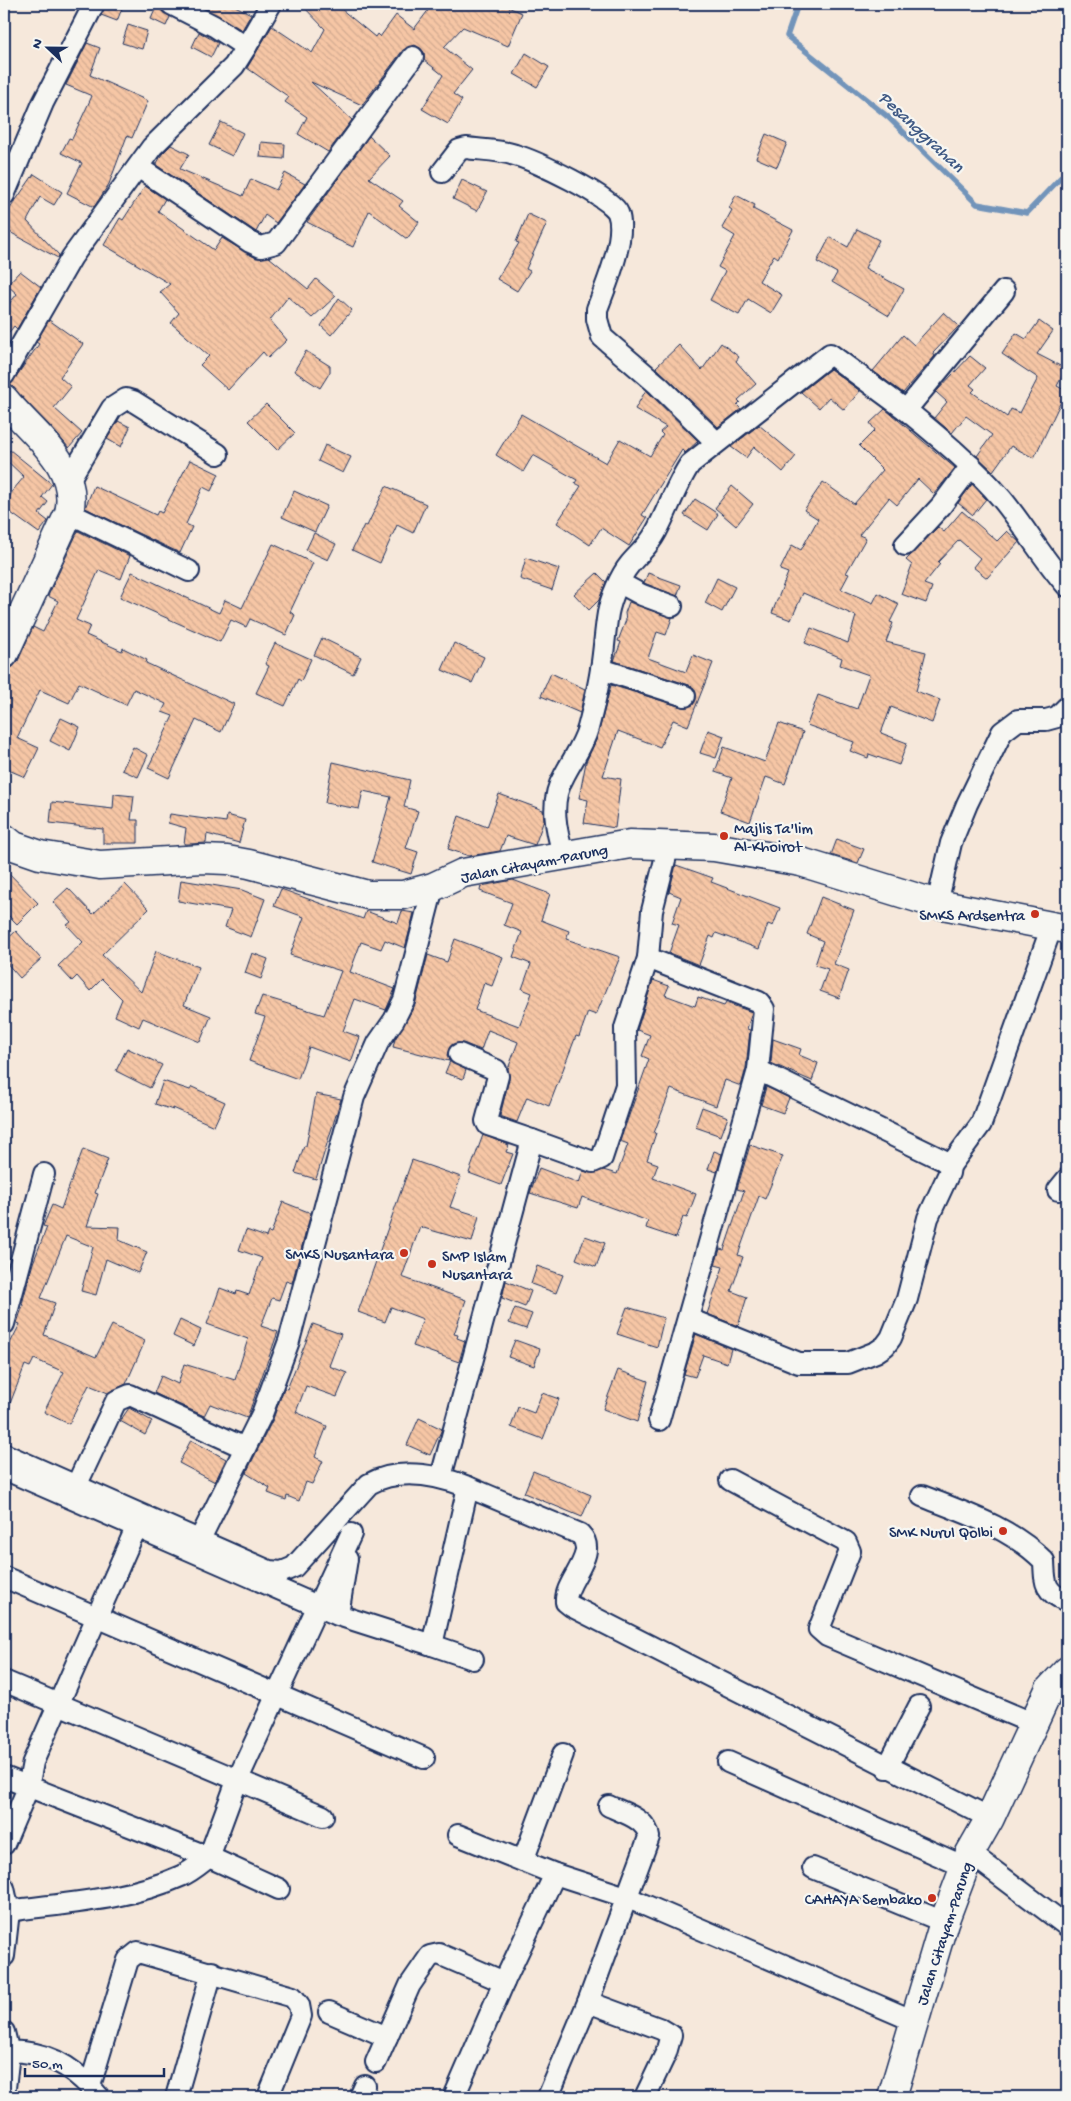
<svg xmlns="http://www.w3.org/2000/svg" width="1071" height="2101" viewBox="0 0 1071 2101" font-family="'Gochi Hand',sans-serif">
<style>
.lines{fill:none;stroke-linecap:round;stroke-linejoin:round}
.stream{stroke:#7294ba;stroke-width:5.5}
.building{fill:url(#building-back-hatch);stroke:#1b2f5e}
.street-casing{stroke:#1b2f5e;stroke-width:24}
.secondary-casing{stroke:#1b2f5e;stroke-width:31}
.street{stroke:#f6f6f2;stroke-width:20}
.secondary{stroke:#f6f6f2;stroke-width:28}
.poi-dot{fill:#c8321e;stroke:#f6f6f2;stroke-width:2}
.labels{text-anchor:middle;stroke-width:4.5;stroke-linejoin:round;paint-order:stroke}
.poi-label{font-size:16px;fill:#1b2f5e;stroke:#f6f6f2;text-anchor:end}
.street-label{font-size:16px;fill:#1b2f5e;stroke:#f6f6f2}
.water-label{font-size:18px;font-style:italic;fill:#3f5984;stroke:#f6f6f2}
</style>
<defs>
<pattern id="building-back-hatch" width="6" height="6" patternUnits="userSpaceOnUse" patternTransform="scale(1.25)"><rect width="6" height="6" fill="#f6c6a5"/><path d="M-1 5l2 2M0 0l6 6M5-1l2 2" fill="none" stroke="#d2aa90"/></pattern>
</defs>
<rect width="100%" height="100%" fill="#f6e8db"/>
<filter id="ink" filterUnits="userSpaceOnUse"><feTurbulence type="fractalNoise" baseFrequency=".02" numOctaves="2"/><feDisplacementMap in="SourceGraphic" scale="10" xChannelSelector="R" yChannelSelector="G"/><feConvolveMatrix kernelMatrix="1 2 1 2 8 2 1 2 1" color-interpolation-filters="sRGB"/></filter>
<g filter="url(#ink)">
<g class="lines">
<path class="stream" d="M798 4 787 36 888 117 977 204 1027 213 1067 171"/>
</g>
<g class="building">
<path d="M106 4 123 6 117 21 101 15Z"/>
<path d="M197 4H231L251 14 242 30Z"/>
<path d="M301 4H335L375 37 377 34 380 37 396 15 414 29 433 4H501L522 13 508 46 463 27 444 47 472 70 453 94 462 100 448 124 422 109 443 75 424 60V52L415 45 403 50 362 105 311 82 352 120 328 152 298 134 307 117 285 102 289 97 247 68 272 26 312 53 325 29Z"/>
<path d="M157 5 170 17 166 26 151 19Z"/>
<path d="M128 25 147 31 142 49 122 43Z"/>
<path d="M199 32 218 43 211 57 192 47Z"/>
<path d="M87 43 100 48 90 75 148 101 132 138 127 136 109 184 94 207 67 193 82 163 61 153 69 138 72 139 92 96 66 85Z"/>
<path d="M526 53 549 67 537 87 514 74Z"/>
<path d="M221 122 243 133 232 156 209 145Z"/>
<path d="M766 134 787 143 777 167 756 158Z"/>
<path d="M369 136 390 156 369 178 403 201 399 206 419 222 407 239 369 211 353 247 331 237 332 235 307 222Z"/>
<path d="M261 142 285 144 284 159 260 157Z"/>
<path d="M171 145 189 154 180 169 243 196 251 179 276 190 285 173 305 184 276 223 265 215 256 232 156 165 162 154Z"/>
<path d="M34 174 62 192 54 205 40 197 27 221 59 255 58 258 4 229V207L9 210Z"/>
<path d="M462 180 487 192 477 211 453 199Z"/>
<path d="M145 186 165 199 158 211 214 250 222 238 256 258 269 257 308 289 316 279 336 296 312 318 288 297 270 320 287 340 268 358 263 352 228 390 200 365 209 356 171 323 179 313 160 292 170 284 104 245 120 218 123 220Z"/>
<path d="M736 195 755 205 753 209 793 230 778 258 774 255 759 281 782 295 771 313 748 299 739 315 710 300 725 271 718 267 735 236 722 228 732 210 729 208Z"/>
<path d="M528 214 547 223 526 269 530 271 517 291 497 279 519 243 516 242Z"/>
<path d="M857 229 879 240 865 268 904 289 889 316 832 282 837 273 817 262 830 237 848 247Z"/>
<path d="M20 271 41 287 17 329 14 326 4 339V310L17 294 7 285Z"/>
<path d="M339 298 352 310 331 335 321 326Z"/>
<path d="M944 312 959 326 933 353 935 356 903 393 873 371 903 335 914 345Z"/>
<path d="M49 320 83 344 60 377 71 387 54 408 82 433 69 448 51 427 10 385 39 344 36 342Z"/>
<path d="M1039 321 1053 331 1037 354 1066 369 1057 386 1066 391 1034 458 1011 446 993 471 977 456 992 435 966 416 952 433 934 418 947 402 936 392 970 356 985 368 970 385 975 389 972 392 1007 417 1011 409 1020 413 1038 378 1002 354 1016 333 1026 339Z"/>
<path d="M721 343 739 357 736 361 756 384 738 400 740 402 737 405 741 409 718 427 656 367 679 345 702 370Z"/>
<path d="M306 351 330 366V372L320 388 294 371Z"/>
<path d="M830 369 860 391 844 410 829 397 819 408 801 392Z"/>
<path d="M646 390 698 441 685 453 682 450 642 515 647 518 629 546 601 528 590 545 557 523 581 486 575 483 577 480 533 455 523 472 496 455 521 414 606 463 620 439 650 456 663 435 660 432 666 427 635 409Z"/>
<path d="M266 404 295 433 277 450 248 421Z"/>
<path d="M885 409 955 468 934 494 918 479 897 505 889 498 859 535 866 538 846 573 849 574 841 589 873 603 878 593 899 604 890 622 893 623 886 642 926 652 916 691 940 700 932 723 891 707 881 733 907 743 899 765 869 754 868 758 850 751 854 742 807 725 818 695 857 709 869 675 840 665 842 658 805 643 811 628 848 643 856 616 803 593 791 620 772 613 788 573 780 570 792 545 801 550 818 519 804 510 823 482 854 504 883 470 859 446 875 430 870 423Z"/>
<path d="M118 421 130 427 121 447 107 439Z"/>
<path d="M759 425 796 456 783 472 754 447 746 458 731 447Z"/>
<path d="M325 445 351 457 343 473 318 461Z"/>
<path d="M10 450 52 484 42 497 48 502 39 514 48 521 39 533 4 508 13 490 24 477 4 458Z"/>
<path d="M190 460 219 474 211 491 203 487 186 524 192 527 180 553 85 508 94 486 156 515 158 511 162 513Z"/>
<path d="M972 484 986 499 973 515 958 503Z"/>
<path d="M386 486 426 504 413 533 397 525 380 563 352 550 364 525 367 526Z"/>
<path d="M732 486 753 504 736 526 715 508Z"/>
<path d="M294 491 327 506 315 532 282 517Z"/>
<path d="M695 499 718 514 708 530 684 515Z"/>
<path d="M962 511 997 541 1007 531 1019 542 987 578 973 567 980 558 959 540 938 562 940 564 924 584 932 587 926 603 901 594 912 565 906 560 938 527 944 532Z"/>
<path d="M78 531 130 556 121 579 99 570 76 620 90 626 86 635 122 651 123 648 147 660 146 663 234 704 221 732 196 720 169 778 148 768 173 716 162 712 166 704 134 689 126 705 79 683 69 703 40 690 17 738 39 748 25 777 4 768V674L6 669 13 667 18 661 33 627 43 632 58 601 48 596Z"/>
<path d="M314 533 336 544 328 560 306 550Z"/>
<path d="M273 544 313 563 290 612 295 615 286 635 250 619 246 627 231 620 220 642 120 597 132 572 219 613 225 600 242 608Z"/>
<path d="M526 558 559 569 552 590 520 579Z"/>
<path d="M597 573 606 582 599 600 589 610 574 594Z"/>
<path d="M648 573 681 585 677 596 644 583Z"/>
<path d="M717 578 735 587 722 612 705 603Z"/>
<path d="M629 602 672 618 666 635 657 632 648 658 686 672 693 655 713 663 688 726 673 720 660 747 618 731 603 776 621 779 615 828 584 823 588 800 579 798 586 762 597 738 611 685 682 707 693 705 696 699 694 688 689 685 614 661 621 642 618 641 626 620 625 613Z"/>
<path d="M322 638 361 657 353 674 314 655Z"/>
<path d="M275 643 311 659 301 681 298 679 285 706 256 693 269 666 265 664Z"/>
<path d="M454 643 484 657 472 683 442 670Z"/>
<path d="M551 673 585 689 580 713 541 696Z"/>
<path d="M61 718 80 727 70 751 50 741Z"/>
<path d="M779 723 803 732 785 784 766 777 750 822 720 811 732 778 715 772 724 747 765 762Z"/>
<path d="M708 730 724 736 716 758 700 753Z"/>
<path d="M133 747 148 755 138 777 122 770Z"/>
<path d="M333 762 410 780 404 807 418 811 406 848 418 852 411 874 372 862 391 797 363 791 359 809 325 803Z"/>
<path d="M114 794 134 796 131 820H138V843H103V829L50 823 52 802 113 809Z"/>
<path d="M499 794 543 810 544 820 535 845 506 836 500 851 469 856 448 849 459 816 487 827Z"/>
<path d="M170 814 226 822 227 815 245 820 239 843 207 834 206 843 189 844H184L186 828 168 823Z"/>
<path d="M837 839 864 849 858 863 831 855Z"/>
<path d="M676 865 713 878 711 882 780 908 773 926 768 924 759 949 716 933 714 938 710 936 699 965 669 953 679 925 672 923 681 897 669 892Z"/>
<path d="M4 868 38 903 17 924 4 911Z"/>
<path d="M181 880 242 890 265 899 251 937 225 927 231 910 178 901Z"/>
<path d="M513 880 550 894 541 920 569 931 566 939 620 957 596 1015 588 1012 579 1037 576 1036 549 1106 527 1097 517 1122 500 1116 509 1079 508 1069 518 1042 488 1030 481 1050 463 1043 452 1045 447 1055 449 1061 393 1047 395 1039 415 1005 428 955 447 962 455 939 503 957 492 986 484 983 475 1010 519 1026 532 993 522 989 531 964 513 957 522 932 504 925 512 903 480 891 481 886Z"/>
<path d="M125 884 149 909 102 955 141 992 156 951 199 967 184 1005 211 1016 200 1042 143 1018 139 1027 115 1016 122 999 102 979 90 991 77 976 72 981 58 966 83 942 67 925 71 922 53 902 68 888 93 914Z"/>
<path d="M281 889 363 919 366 911 398 923 402 911 414 913 405 948 385 940 381 949 361 942 350 972 395 989 386 1010 355 999 343 1031 360 1037 351 1062 309 1047 298 1079 249 1061 265 1017 255 1014 262 996 324 1015 341 971 290 955 304 917 274 906Z"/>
<path d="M821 897 854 910 834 964 849 970 839 998 820 991 828 969 815 965 823 941 807 934Z"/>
<path d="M16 931 41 959 20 978 4 960V942Z"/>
<path d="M252 953 268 959 261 979 245 973Z"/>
<path d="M653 980 669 986 665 995 695 1006 698 997 724 1006 726 1003 752 1012 747 1029 750 1030 746 1068 741 1086 725 1080 716 1106 671 1089 654 1133H656L647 1160 658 1164 653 1178 696 1194 687 1218 683 1217 676 1238 646 1228 648 1221 582 1197 578 1208 530 1193 539 1168 579 1183 583 1171 590 1173 603 1170 617 1174 628 1144 620 1141 649 1059 642 1056 650 1035 637 1030Z"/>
<path d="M773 1039 801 1049 799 1055 818 1063 812 1081 771 1063Z"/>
<path d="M127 1048 162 1065 150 1088 116 1071Z"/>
<path d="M450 1061 466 1070 463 1079 445 1073Z"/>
<path d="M163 1081 190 1090 192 1087 225 1102 214 1126 173 1108V1110L155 1104Z"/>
<path d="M766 1087 789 1098 783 1113 761 1105Z"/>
<path d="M316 1094 341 1099 316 1179 295 1173 304 1146H306Z"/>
<path d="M702 1107 728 1117 721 1136 695 1127Z"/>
<path d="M483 1135 509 1145 506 1152 513 1154 501 1185 469 1173Z"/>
<path d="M750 1145 783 1156 765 1199 759 1196 738 1255 743 1257 731 1291 747 1297 738 1326 707 1314 723 1267 715 1265 720 1249 724 1250 744 1191 737 1189Z"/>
<path d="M83 1149 108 1159 95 1193 98 1194 87 1226 120 1227 119 1240 147 1252 138 1273 106 1259 96 1295 81 1291 93 1247 66 1236 41 1298 55 1303 44 1335 96 1357 112 1325 145 1341 126 1384 108 1393 89 1385 69 1424 44 1412 64 1372 34 1359 30 1367 25 1365 4 1419V1355L20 1324 17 1323 23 1305 22 1304 33 1263 47 1227 43 1226 52 1205 61 1209Z"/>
<path d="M714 1151 722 1154 717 1172 708 1169Z"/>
<path d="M412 1160 461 1177 450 1207 479 1216 472 1242 420 1227 402 1277 466 1300 454 1334 458 1335 457 1338 465 1341 459 1362 413 1346 423 1319 391 1307 385 1322 358 1312Z"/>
<path d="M283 1202 311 1213 292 1283 286 1281 279 1300 272 1298 261 1326 278 1332 247 1418 210 1404 204 1416 154 1393 161 1376 178 1384 184 1364 235 1380 248 1339 207 1324 220 1288 236 1294 237 1291 249 1295 262 1258 239 1250 246 1230 266 1237 268 1232 271 1233Z"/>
<path d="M585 1236 605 1243 596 1267 576 1259Z"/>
<path d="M537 1266 563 1275 556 1293 531 1284Z"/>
<path d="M506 1281 531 1291 525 1307 502 1298Z"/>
<path d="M627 1307 664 1318 657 1347 617 1334Z"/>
<path d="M515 1308 532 1314 526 1329 509 1323Z"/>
<path d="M180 1320 201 1330 194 1346 173 1336Z"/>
<path d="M313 1324 341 1334 329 1366 347 1373 337 1397 306 1386 296 1412 327 1426 315 1457 323 1461 312 1484 306 1482 299 1501 287 1496 286 1500 268 1493 270 1488 246 1473 273 1419 284 1388 287 1389Z"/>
<path d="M696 1334 731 1349 727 1363 703 1355 695 1377 684 1374Z"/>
<path d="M515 1340 540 1349 534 1366 508 1357Z"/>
<path d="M618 1370 648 1381 637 1422 603 1409Z"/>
<path d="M542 1393 559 1399 543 1439 511 1427 518 1407 534 1413Z"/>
<path d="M129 1408 152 1421 145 1435 120 1421Z"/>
<path d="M419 1418 442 1429 430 1455 407 1445Z"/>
<path d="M191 1440 226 1459 215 1482 179 1463Z"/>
<path d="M533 1471 591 1495 582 1517 524 1493Z"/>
</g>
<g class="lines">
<g class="street-casing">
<g id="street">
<path d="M246 47 271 4"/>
<path d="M138 167 250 242 261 247 276 243 413 57"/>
<path d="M442 172 459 150 466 148C482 150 500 150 515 155 534 160 612 197 618 213 627 236 606 286 597 309V319L602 337 658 385 716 442"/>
<path d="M4 195 43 103 94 4"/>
<path d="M4 375 72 257 152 147 234 66 246 47 214 26 171 4"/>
<path d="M906 410C940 438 974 466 1002 499 1025 527 1043 559 1067 586"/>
<path d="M69 480 112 408 126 399 133 401 218 454"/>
<path d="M69 513 189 571"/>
<path d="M905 545 941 506 971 466"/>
<path d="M620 583 642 595 672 606"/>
<path d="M601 669 685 696"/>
<path d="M564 857C556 831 549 801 564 776 572 760 583 746 588 728 593 709 598 689 601 669 604 650 605 631 608 613 611 598 620 576 630 564 640 552 648 547 656 532 668 510 676 485 690 464L830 354 906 410 1004 291"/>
<path d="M937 904 951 843 967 804 1002 732 1018 720H1046L1057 717 1067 707"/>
<path d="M648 958 759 1002 764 1009 758 1070 659 1420"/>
<path d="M459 1054 496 1070 498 1076 486 1121 488 1125 532 1140"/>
<path d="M950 1166 981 1124 1052 926"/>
<path d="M1058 1190 1067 1179"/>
<path d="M689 1319 799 1363H848L876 1352 885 1346 891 1338 907 1299 928 1218 949 1173 950 1166 943 1160 758 1070"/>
<path d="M4 1324 44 1174"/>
<path d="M4 1454 269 1571 282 1572 294 1567 369 1484C400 1467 437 1475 468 1487L432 1645 338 1615 4 1469"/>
<path d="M441 1477 532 1140 593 1162 602 1158 626 1085 625 1028 648 958 652 911 669 844"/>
<path d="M730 1480 846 1542 850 1551 819 1629 827 1636 1032 1723"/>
<path d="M76 1486 116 1401 130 1395 245 1448"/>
<path d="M468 1487 580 1534C600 1554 564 1581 566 1602L571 1606 990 1818"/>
<path d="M922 1496C965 1513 1010 1527 1044 1561 1045 1583 1044 1592 1067 1601"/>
<path d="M199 1541 262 1414 289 1341 354 1097 378 1043 394 1020 404 1000 433 887"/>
<path d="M4 1577 424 1758"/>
<path d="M338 1615 347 1559"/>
<path d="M432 1645 473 1659"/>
<path d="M4 1681 323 1816"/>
<path d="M728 1762 965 1867"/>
<path d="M887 1768 919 1706"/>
<path d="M4 1777 209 1857 237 1781 351 1534"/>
<path d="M458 1835 555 1874 626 1897 914 2021"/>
<path d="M4 1844 28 1788 33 1762 136 1528"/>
<path d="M970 1853 1067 1926"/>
<path d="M523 1861 563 1754"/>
<path d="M813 1868 944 1922"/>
<path d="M4 1888 9 1911 4 1956"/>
<path d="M9 1911C65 1903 128 1900 181 1876 191 1872 200 1864 209 1857L279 1889"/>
<path d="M588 2002 661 2029 671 2035 666 2053 645 2097"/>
<path d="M329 2012 387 2037"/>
<path d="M4 2032 9 2053 4 2097"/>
<path d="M4 2052C10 2053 17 2051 23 2052 56 2055 79 2073 99 2097"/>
<path d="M376 2062 410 1985 430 1956 439 1954 504 1982"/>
<path d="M90 2086 128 1960 138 1952 293 1997 299 2005 301 2016 268 2097"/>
<path d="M176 2097 212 1972"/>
<path d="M360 2097 365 2086"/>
<path d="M454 2097 504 1982 555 1874"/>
<path d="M548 2097 588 2002 649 1837C647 1819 624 1813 609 1806"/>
</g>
</g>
<g class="secondary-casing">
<g id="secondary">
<path d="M4 399C32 434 80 464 69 513L4 654"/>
<path d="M4 838 14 846 40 855 100 865 203 859 227 860 249 864 368 895H403L433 887 463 873 630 844 714 847 801 862 937 904 1067 929"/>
<path d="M892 2097 944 1922 970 1853 990 1818 1049 1690 1067 1671"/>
</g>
</g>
<use href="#street" class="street"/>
<use href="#secondary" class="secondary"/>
</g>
</g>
<g class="poi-dot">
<circle cx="724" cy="836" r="5"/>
<circle cx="1035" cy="914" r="5"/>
<circle cx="404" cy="1253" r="5"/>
<circle cx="432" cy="1264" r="5"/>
<circle cx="1003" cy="1531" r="5"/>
<circle cx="932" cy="1898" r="5"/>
</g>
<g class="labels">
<g class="poi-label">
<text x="734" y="833" text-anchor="start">Majlis Ta'lim<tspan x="734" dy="18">Al-Khoirot</tspan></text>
<text x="1025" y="920">SMKS Ardsentra</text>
<text x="394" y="1259">SMKS Nusantara</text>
<text x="442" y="1261" text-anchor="start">SMP Islam<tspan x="442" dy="18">Nusantara</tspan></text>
<text x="993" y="1537">SMK Nurul Qolbi</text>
<text x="922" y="1904">CAHAYA Sembako</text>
</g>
<g class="street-label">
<text transform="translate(534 862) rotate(-11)" y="6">Jalan Citayam-Parung</text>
<text transform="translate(943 1933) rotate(-72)" y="6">Jalan Citayam-Parung</text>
</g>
<g class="water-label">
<text transform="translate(922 131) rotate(43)" y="6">Pesanggrahan</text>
</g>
</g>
<rect width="1071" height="2101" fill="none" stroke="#f6f6f2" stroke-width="20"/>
<rect x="10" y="10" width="1051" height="2081" fill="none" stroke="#1b2f5e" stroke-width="2" filter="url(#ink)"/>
<g transform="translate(48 48) rotate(292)" stroke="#f6f6f2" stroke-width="4" paint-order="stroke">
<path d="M0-4L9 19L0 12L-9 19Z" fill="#1b2f5e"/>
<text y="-8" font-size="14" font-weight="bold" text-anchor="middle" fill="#1b2f5e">N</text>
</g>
<path d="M25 2068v8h139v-8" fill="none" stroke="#1b2f5e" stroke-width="2.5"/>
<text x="32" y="2068" font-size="15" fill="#1b2f5e" stroke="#f6f6f2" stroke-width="4" paint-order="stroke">50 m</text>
</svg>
